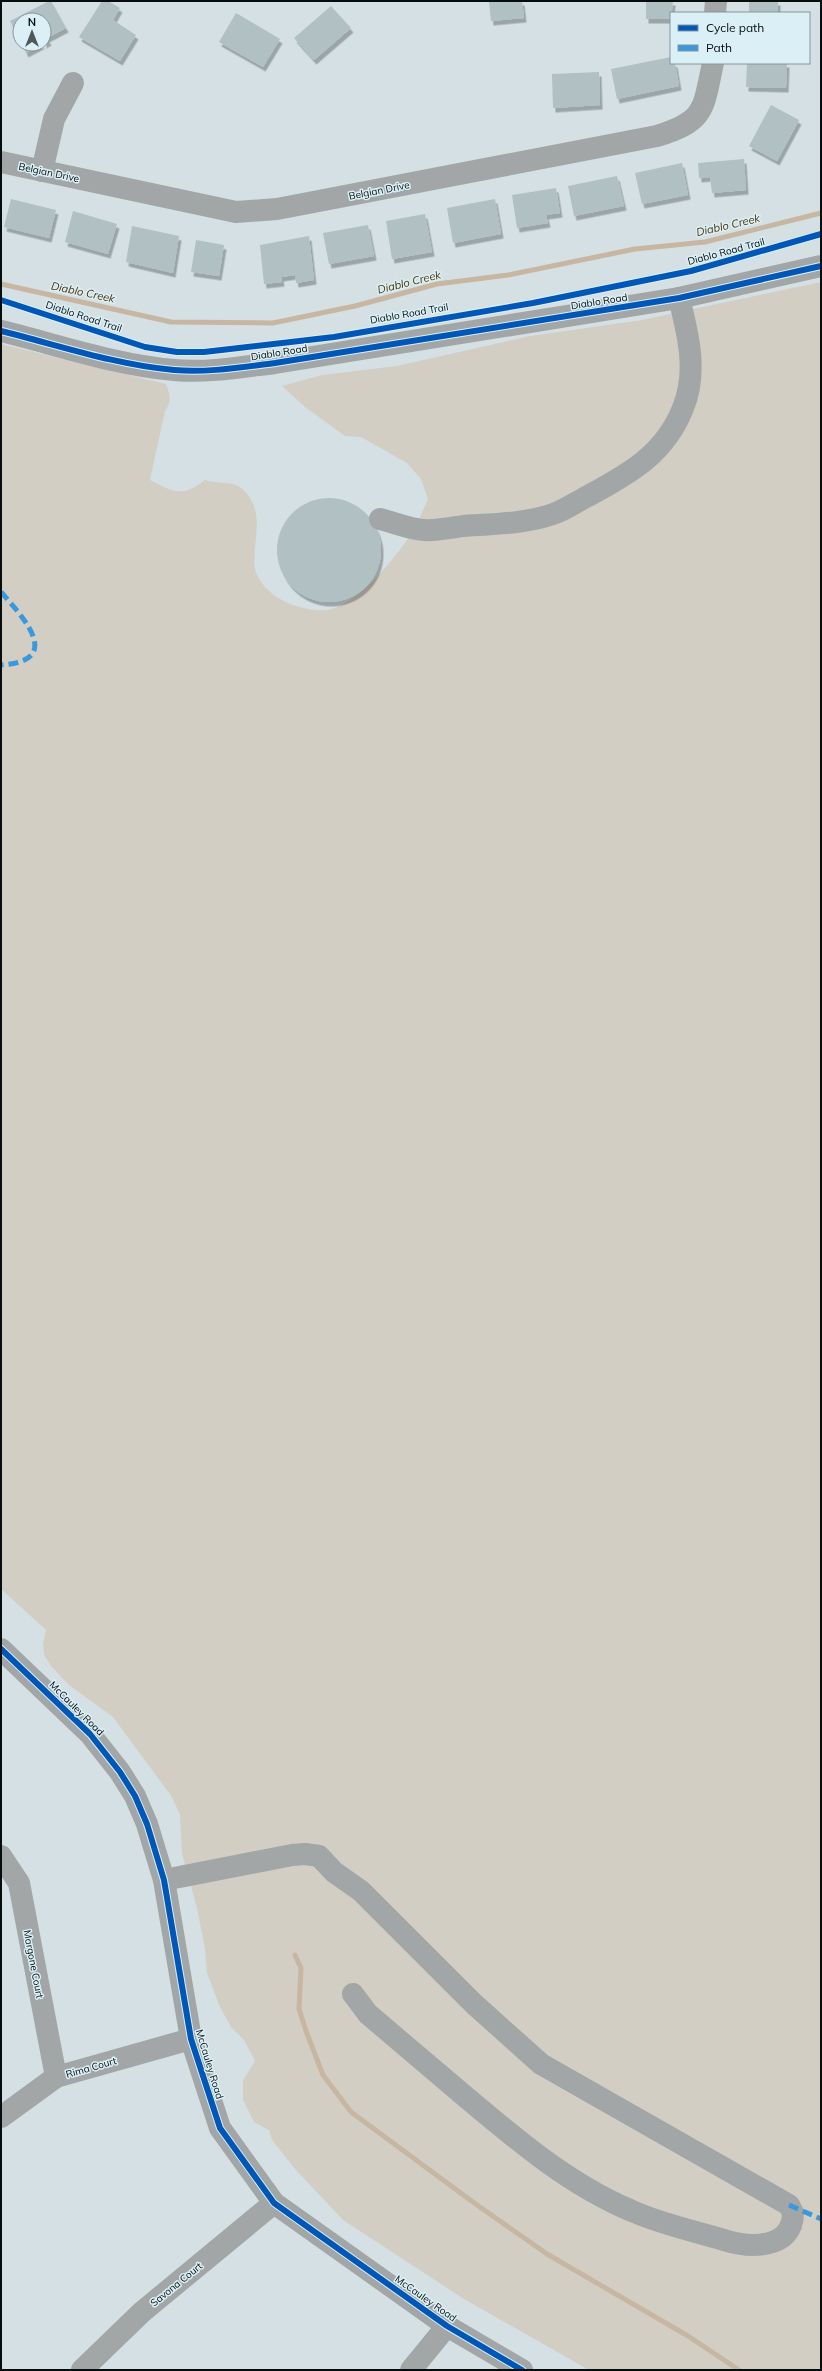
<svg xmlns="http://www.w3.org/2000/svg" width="822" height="2371" viewBox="0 0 822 2371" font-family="Mulish,sans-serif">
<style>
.green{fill:#d3cec4}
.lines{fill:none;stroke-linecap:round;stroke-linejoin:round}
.stream{stroke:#c7b7a2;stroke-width:5}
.building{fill:#b1c0c3;filter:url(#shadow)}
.minor{stroke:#a2a6a7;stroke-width:22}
.quiet{stroke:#3999de;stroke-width:5;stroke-dasharray:10 5;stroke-linecap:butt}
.cycleway-casing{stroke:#dbf0f6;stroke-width:8}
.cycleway{stroke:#0057b8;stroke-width:6}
.labels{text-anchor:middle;stroke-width:3;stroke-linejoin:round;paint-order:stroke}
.street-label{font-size:10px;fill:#060d0f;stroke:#dbf0f6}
.water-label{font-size:11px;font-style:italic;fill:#4d3007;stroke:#dbf0f6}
</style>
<defs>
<filter id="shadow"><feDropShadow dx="2.5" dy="4.5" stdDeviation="0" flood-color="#0004"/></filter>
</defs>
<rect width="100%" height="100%" fill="#d4e0e3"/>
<path class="green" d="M821 282V2370H589L464 2299 343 2220 296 2170 272 2140 269 2130 254 2122 243 2100V2080L255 2061 244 2040 231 2027 220 2007 207 1973 205 1949 197 1908 182 1854 180 1815 172 1797 113 1717 69 1685 51 1666 44 1655 43 1644 46 1630 1 1589V344L166 384C170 394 172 402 165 411L150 480C174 492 181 498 205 480 225 486 239 477 251 500 265 523 248 556 257 575 265 591 280 601 296 606 306 609 322 612 332 609 360 600 393 561 409 537 417 526 422 512 428 499L421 479 407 463 361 437 345 436 305 407 282 386 322 375 397 366 530 336 642 320Z"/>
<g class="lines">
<g class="stream">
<path d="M1 284 171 322 273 323 355 306 437 284 508 275 635 249 705 242 821 213"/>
<path d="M295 1955 301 1968 299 2009 306 2031 323 2075 351 2112 477 2205 547 2254 688 2336 739 2370"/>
</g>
</g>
<g class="building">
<path d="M49 1H51L66 28 47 38 49 41 44 44V20H20V41L10 21Z"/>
<path d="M102 1H108L120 8 113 20 136 35 120 61 79 37Z"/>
<path d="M489 1H522L524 18 491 21Z"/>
<path d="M646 1H673L671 19H646Z"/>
<rect x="749" y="1" width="29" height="12"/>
<path d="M331 6 351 28 314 60 294 38Z"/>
<path d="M236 13 280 39 263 67 219 42Z"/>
<path d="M22 44H43L26 53Z"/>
<path d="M671 57V63H675L679 86 617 99 611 69Z"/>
<path d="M747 63H787L786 88 746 87Z"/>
<path d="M599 72 600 105 553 108 552 74Z"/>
<path d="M771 105 799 120 777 161 749 146Z"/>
<path d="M744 159 746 190 712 193 710 177 699 178 698 163Z"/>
<path d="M682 163 688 195 642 204 635 173Z"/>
<path d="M617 176 624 206 574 216 568 186Z"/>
<path d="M556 188 560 213 546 215 548 223 517 228 512 195Z"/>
<path d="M11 199 56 210 49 238 4 227Z"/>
<path d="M495 199 501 234 453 243 447 208Z"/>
<path d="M73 211 117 224 108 254 65 242Z"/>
<path d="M425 214 432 252 392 259 386 221Z"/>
<path d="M368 225 374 256 329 264 323 233Z"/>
<path d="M132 226 179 236 173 273 126 262Z"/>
<path d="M309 236 314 280 296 283 295 275 281 277 282 282 264 284 260 245Z"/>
<path d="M196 240 224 245 219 276 191 272Z"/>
<circle cx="329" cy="550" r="52"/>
</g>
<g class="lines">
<g class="minor">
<path d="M715 13 716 1"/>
<path d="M1 162 236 212 277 209 657 136C706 121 703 109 713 63"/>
<path d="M42 171 54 119 73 83"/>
<path d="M1 331C58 345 116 365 174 370 208 373 242 367 275 363L679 298 821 266"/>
<path d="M380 519C393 522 409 529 424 530 436 531 450 528 463 526 492 524 525 524 553 514 565 510 576 502 588 496 629 474 665 454 683 408 698 372 688 334 679 298"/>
<path d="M1 1649 90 1734 120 1772 135 1796 147 1824 164 1880 191 2039 220 2128 274 2203 447 2326 522 2370"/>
<path d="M1 1856 19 1883 56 2077"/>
<path d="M164 1880 292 1855 305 1854 319 1856 334 1872 361 1891 474 2004 541 2064 789 2205 793 2213C793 2250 749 2248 724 2240 694 2231 661 2224 632 2211 570 2185 518 2141 467 2098 434 2070 401 2042 368 2014L353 1994"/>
<path d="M1 2117 56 2077 191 2039"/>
<path d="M82 2370 142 2312 274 2203"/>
<path d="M411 2370 447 2326"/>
</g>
<g class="quiet">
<path d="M1 592C24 618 64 661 1 665"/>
<path d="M789 2205 821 2219"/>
</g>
<g class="cycleway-casing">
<g id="cycleway">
<path d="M1 300 145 347 177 352H204L334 337 533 303 691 271 821 234"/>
<path d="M1 331C58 345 116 365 174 370 208 373 242 367 275 363L679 298 821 266"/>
<path d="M1 1649 90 1734 120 1772 135 1796 147 1824 164 1880 191 2039 220 2128 274 2203 447 2326 522 2370"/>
</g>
</g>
<use href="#cycleway" class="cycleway"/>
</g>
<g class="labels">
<g class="street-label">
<text transform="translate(49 172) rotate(12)" y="4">Belgian Drive</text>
<text transform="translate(379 190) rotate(-11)" y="4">Belgian Drive</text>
<text transform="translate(726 251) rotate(-15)" y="4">Diablo Road Trail</text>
<text transform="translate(599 301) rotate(-9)" y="4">Diablo Road</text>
<text transform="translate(409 313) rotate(-10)" y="4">Diablo Road Trail</text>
<text transform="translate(84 316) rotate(18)" y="4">Diablo Road Trail</text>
<text transform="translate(279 352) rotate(-9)" y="4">Diablo Road</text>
<text transform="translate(77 1708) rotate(45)" y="4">McCauley Road</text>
<text transform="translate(34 1964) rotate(79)" y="4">Margone Court</text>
<text transform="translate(210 2064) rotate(73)" y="4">McCauley Road</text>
<text transform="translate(91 2067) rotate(-16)" y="4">Rima Court</text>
<text transform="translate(176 2284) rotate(-39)" y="4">Savona Court</text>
<text transform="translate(426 2298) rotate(35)" y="4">McCauley Road</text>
</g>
<g class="water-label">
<text transform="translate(728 225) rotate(-13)" y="4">Diablo Creek</text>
<text transform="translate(409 282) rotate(-14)" y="4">Diablo Creek</text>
<text transform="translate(83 292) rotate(12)" y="4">Diablo Creek</text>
</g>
</g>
<rect width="822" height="2371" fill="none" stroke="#060d0f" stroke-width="4"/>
<rect x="670" y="12" width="140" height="52" fill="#dbf0f6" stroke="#86959a"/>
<rect x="678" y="25" width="20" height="6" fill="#0057b8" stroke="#86959a"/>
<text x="706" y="32" font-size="12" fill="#060d0f">Cycle path</text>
<rect x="678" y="45" width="20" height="6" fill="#3999de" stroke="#86959a"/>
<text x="706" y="52" font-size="12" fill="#060d0f">Path</text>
<g transform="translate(32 32)"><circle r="19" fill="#dbf0f6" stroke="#86959a"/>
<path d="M0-3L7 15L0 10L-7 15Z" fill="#4e5759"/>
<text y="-6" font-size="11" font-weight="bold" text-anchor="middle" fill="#060d0f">N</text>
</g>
</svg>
